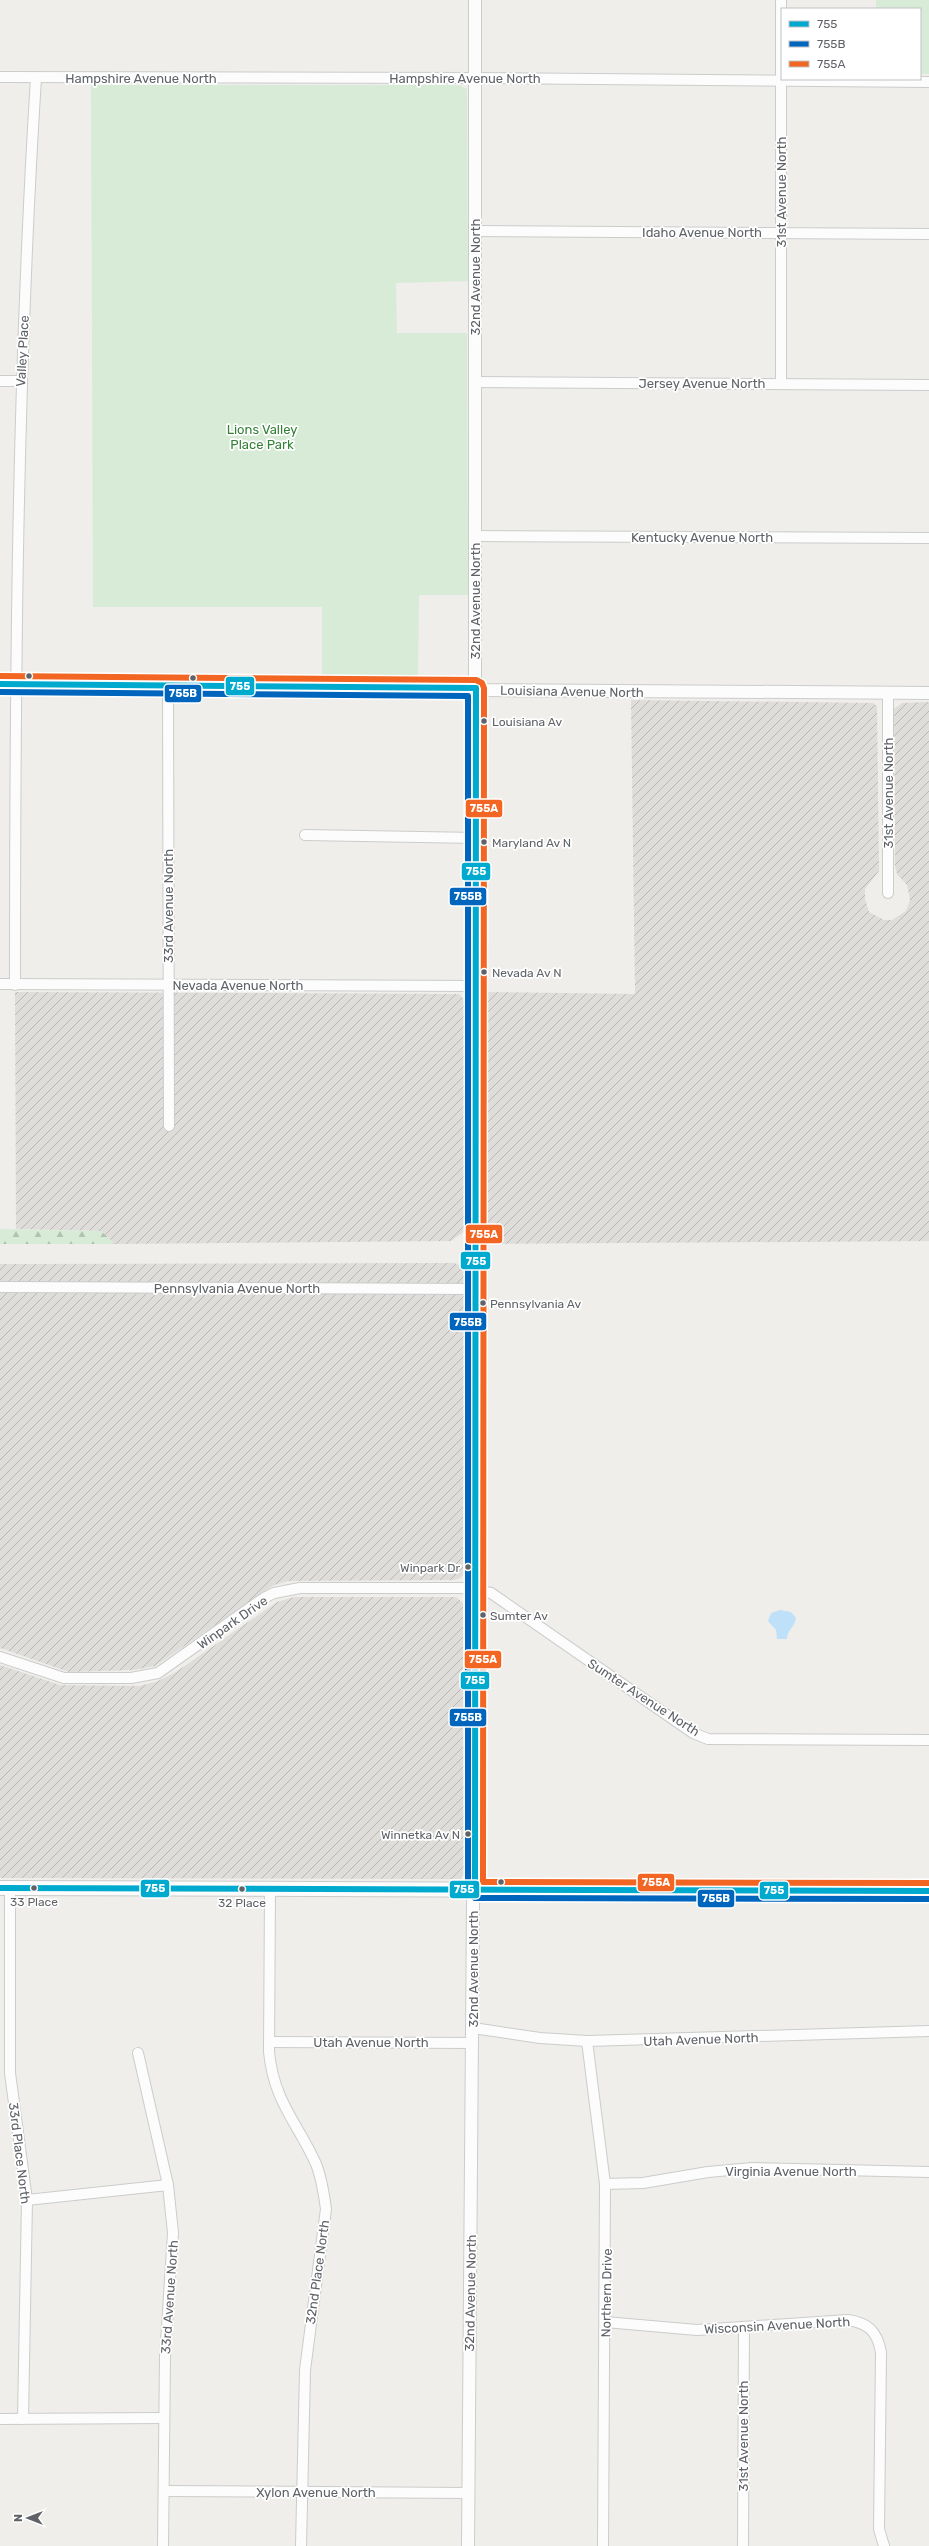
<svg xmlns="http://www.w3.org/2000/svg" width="929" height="2546" viewBox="0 0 929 2546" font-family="Rubik,sans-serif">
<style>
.industrial{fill:url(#industrial-furrows)}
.green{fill:#d8ebd6}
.forest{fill:url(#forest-firs)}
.water{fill:#bfe0f9}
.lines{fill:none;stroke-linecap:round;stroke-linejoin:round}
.minor-casing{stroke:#cbcccc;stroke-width:12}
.tertiary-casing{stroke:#cbcccc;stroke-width:14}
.secondary-casing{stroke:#cacacb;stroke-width:16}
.minor{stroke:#fdfcfc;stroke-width:10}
.tertiary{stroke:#fdfcfc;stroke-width:12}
.secondary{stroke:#fdfcfc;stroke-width:14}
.bus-1-casing{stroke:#fff;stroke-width:9}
.bus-2-casing{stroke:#fff;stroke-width:9}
.bus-3-casing{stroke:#fff;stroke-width:9}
.bus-1{stroke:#00a9ce;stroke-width:6}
.bus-2{stroke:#0065bd;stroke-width:6}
.bus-3{stroke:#f26522;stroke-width:6}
.bus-dot{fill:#5f6368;stroke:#fff;stroke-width:1.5}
.labels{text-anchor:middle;stroke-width:3.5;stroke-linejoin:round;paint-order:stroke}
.bus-label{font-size:12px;fill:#5f6368;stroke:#fff;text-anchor:start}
.street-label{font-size:13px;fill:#5f6368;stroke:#fff}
.park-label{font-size:13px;fill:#348238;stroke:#fff}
.line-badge{stroke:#fff;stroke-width:1.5}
.badge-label{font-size:11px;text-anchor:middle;font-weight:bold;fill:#fff}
</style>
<defs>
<pattern id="industrial-furrows" width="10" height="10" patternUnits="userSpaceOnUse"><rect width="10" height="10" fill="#dfddda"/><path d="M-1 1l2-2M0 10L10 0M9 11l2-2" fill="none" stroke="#b8b7b5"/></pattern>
<pattern id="forest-firs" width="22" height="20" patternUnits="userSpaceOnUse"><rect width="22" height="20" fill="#d8ebd6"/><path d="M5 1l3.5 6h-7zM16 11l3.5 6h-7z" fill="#b2c2b1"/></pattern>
</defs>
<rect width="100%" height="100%" fill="#efeeea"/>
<g class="industrial">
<path d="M631 700 873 703 877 706 879 871 865 889V899L869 912 884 920H892L906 911 910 900 907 885 897 874 895 866 894 709 902 703 929 702V1241L486 1244 485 992 635 994Z"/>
<path d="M15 992 459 994 464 999 465 1231 451 1241 115 1244 101 1231 16 1229Z"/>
<path d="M455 1263 465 1268 463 1575 461 1578 454 1580 288 1581 274 1585 155 1666 134 1670 69 1672 0 1648V1264Z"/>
<path d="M294 1597H456L463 1603 464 1874 461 1879 0 1878V1665L60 1685 139 1686 156 1682 176 1672 277 1602Z"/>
</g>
<g class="green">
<path d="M876 0H929V74H920V9H876Z"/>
<path d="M91 85H459L467 89 468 281 396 283 397 333H467L468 595H419L418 679H322V607H93Z"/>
</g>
<path class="forest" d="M0 1229 101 1231 115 1244H0Z"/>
<path class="water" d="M780 1610 791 1612 796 1618C795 1627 787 1630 787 1639H777L776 1630 768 1621 771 1613Z"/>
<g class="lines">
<g class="minor-casing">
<g id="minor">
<path d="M781 0V384"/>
<path d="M0 77 476 78 929 82"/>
<path d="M475 231 929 234"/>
<path d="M0 381H21"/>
<path d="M475 382 929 385"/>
<path d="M475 536 929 538"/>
<path d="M0 684 476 688"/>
<path d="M168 685 169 1126"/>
<path d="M888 693V893"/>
<path d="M305 835 477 838"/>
<path d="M0 984 476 986"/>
<path d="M15 985C15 682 17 380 36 78"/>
<path d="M0 1287 475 1289"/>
<path d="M0 1657 64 1678H131L158 1673 264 1598 274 1593 300 1588H462L491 1593 693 1733 708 1739 929 1740"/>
<path d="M10 1888V2073L27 2200 23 2419"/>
<path d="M270 1890 269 2052C274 2102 297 2122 316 2164 322 2179 324 2194 326 2209L305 2370 301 2546"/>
<path d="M473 2028 540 2038 587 2041 929 2031"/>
<path d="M587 2041 605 2184 603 2546"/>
<path d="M269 2042 473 2043"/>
<path d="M138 2053 168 2185 173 2233 165 2357 163 2546"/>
<path d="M605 2184 643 2183 708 2172 752 2168 929 2172"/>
<path d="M27 2200 168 2185"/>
<path d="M605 2322 697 2330 848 2320C868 2323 877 2331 881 2352L879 2529 884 2546"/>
<path d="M0 2419 164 2418"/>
<path d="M164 2491 468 2493"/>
<path d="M743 2546 744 2327"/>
</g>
</g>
<g class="tertiary-casing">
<g id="tertiary">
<path d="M476 688 484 690 929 693"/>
<path d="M468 2546 473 1905 475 1877V0"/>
</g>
</g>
<g class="secondary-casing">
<path id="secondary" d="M0 1888 929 1891"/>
</g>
<use href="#minor" class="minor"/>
<use href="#tertiary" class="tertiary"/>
<use href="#secondary" class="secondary"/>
<g class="bus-1-casing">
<g id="bus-1">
<path d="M0 684 476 688 475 1890"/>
<path d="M0 1888 929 1891"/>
</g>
</g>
<g class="bus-2-casing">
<path id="bus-2" d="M0 692 468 696V1893L475 1898 929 1899"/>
</g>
<g class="bus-3-casing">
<path id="bus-3" d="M0 676 476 680 482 683 484 688 483 1882 929 1883"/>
</g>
<use href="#bus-1" class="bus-1"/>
<use href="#bus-2" class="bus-2"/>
<use href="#bus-3" class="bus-3"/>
</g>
<g class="bus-dot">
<circle cx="29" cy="676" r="3.5"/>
<circle cx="193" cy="678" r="3.5"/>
<circle cx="484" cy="721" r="3.5"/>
<circle cx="484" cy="842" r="3.5"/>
<circle cx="484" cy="972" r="3.5"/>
<circle cx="483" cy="1303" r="3.5"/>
<circle cx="468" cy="1567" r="3.5"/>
<circle cx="483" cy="1615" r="3.5"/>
<circle cx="468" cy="1834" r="3.5"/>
<circle cx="501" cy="1882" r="3.5"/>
<circle cx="34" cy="1888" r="3.5"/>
<circle cx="242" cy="1889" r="3.5"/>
</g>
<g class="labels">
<g class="bus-label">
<text x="492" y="726">Louisiana Av</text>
<text x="492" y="847">Maryland Av N</text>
<text x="492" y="977">Nevada Av N</text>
<text x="490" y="1308">Pennsylvania Av</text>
<text x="460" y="1572" text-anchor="end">Winpark Dr</text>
<text x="490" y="1620">Sumter Av</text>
<text x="460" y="1839" text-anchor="end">Winnetka Av N</text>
<text x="34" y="1906" text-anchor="middle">33 Place</text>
<text x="242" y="1907" text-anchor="middle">32 Place</text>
</g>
<g class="street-label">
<text x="141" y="83">Hampshire Avenue North</text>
<text x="465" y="83">Hampshire Avenue North</text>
<text transform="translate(781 192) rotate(-90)" y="5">31st Avenue North</text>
<text x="702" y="237">Idaho Avenue North</text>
<text transform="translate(475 277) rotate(-90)" y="5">32nd Avenue North</text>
<text transform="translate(22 351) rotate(-87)" y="5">Valley Place</text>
<text x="702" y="388">Jersey Avenue North</text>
<text x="702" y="542">Kentucky Avenue North</text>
<text transform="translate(475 601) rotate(-90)" y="5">32nd Avenue North</text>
<text transform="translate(572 691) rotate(1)" y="5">Louisiana Avenue North</text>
<text transform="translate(888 793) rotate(-90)" y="5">31st Avenue North</text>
<text transform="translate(168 906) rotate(-90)" y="5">33rd Avenue North</text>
<text x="238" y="990">Nevada Avenue North</text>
<text x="237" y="1293">Pennsylvania Avenue North</text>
<text transform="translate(232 1622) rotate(-35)" y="5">Winpark Drive</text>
<text transform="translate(644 1697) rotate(33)" y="5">Sumter Avenue North</text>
<text transform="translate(473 1969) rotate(-90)" y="5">32nd Avenue North</text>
<text transform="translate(701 2039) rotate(-2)" y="5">Utah Avenue North</text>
<text x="371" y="2047">Utah Avenue North</text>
<text transform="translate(20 2153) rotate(83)" y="5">33rd Place North</text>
<text x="791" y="2176">Virginia Avenue North</text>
<text transform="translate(317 2272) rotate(-82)" y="5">32nd Place North</text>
<text transform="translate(470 2293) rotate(-89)" y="5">32nd Avenue North</text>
<text transform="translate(606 2293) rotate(-89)" y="5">Northern Drive</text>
<text transform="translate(169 2297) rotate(-86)" y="5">33rd Avenue North</text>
<text transform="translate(777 2325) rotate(-3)" y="5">Wisconsin Avenue North</text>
<text transform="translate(743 2436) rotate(-90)" y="5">31st Avenue North</text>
<text x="316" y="2497">Xylon Avenue North</text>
</g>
<g class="park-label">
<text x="262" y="434">Lions Valley<tspan x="262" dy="15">Place Park</tspan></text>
</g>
</g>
<g class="line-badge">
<rect x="225" y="676" width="30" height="20" rx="4" fill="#00a9ce"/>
<rect x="164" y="684" width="38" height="19" rx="4" fill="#0065bd"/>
<rect x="465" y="799" width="38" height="19" rx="4" fill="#f26522"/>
<rect x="461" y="862" width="30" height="19" rx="4" fill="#00a9ce"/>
<rect x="449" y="887" width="38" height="19" rx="4" fill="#0065bd"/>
<rect x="465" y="1224" width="38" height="20" rx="4" fill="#f26522"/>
<rect x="460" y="1251" width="31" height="19" rx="4" fill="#00a9ce"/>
<rect x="449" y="1312" width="38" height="19" rx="4" fill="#0065bd"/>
<rect x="464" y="1650" width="38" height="19" rx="4" fill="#f26522"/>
<rect x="460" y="1671" width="30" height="19" rx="4" fill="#00a9ce"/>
<rect x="449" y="1708" width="38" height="19" rx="4" fill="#0065bd"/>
<rect x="637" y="1873" width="38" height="19" rx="4" fill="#f26522"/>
<rect x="140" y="1879" width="30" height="19" rx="4" fill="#00a9ce"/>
<rect x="449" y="1880" width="31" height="19" rx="4" fill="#00a9ce"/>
<rect x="759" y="1881" width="30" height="19" rx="4" fill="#00a9ce"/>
<rect x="697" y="1889" width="38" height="19" rx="4" fill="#0065bd"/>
</g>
<g class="badge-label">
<text x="240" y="690">755</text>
<text x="183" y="697">755B</text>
<text x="484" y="812">755A</text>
<text x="476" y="875">755</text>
<text x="468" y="900">755B</text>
<text x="484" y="1238">755A</text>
<text x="476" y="1265">755</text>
<text x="468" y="1326">755B</text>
<text x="483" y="1663">755A</text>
<text x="475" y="1684">755</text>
<text x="468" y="1721">755B</text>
<text x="656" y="1886">755A</text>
<text x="155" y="1892">755</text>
<text x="464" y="1893">755</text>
<text x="774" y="1894">755</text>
<text x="716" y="1902">755B</text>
</g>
<rect x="781" y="8" width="140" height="72" fill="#ffffff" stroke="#bfc1c3"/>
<rect x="789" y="21" width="20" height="6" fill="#00a9ce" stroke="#bfc1c3"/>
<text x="817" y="28" font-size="12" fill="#5f6368">755</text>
<rect x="789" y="41" width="20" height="6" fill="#0065bd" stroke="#bfc1c3"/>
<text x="817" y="48" font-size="12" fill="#5f6368">755B</text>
<rect x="789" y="61" width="20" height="6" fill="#f26522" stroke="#bfc1c3"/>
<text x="817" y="68" font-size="12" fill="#5f6368">755A</text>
<g transform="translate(28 2518) rotate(270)" stroke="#ffffff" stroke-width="3" paint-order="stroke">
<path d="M0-3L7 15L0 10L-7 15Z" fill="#5f6368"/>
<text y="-6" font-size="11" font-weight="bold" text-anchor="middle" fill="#5f6368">N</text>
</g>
</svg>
